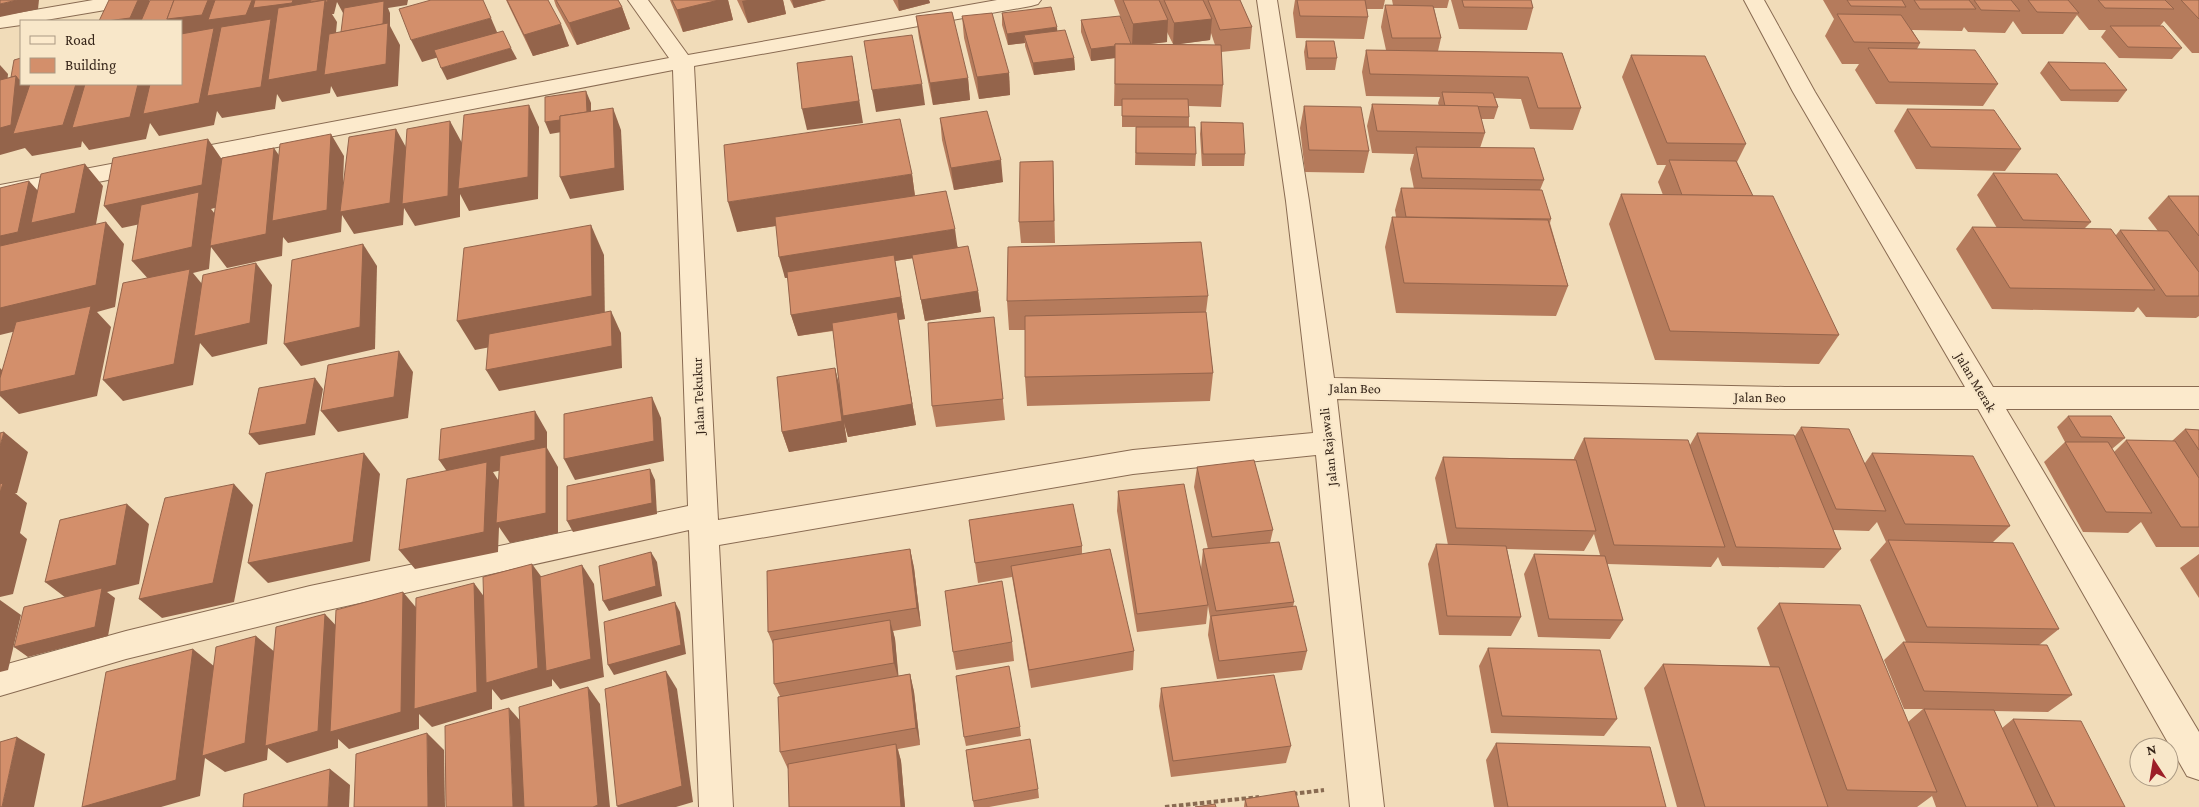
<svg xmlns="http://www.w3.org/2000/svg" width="2199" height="807" viewBox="0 0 2199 807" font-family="'Crimson Pro',serif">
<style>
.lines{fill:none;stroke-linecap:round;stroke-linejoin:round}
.minor-casing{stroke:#896b52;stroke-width:2}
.path{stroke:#896b52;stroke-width:4;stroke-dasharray:4.5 2.5;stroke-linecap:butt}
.minor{fill:#fceacc;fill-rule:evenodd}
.wall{fill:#b57b5c;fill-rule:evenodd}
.shaded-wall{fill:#94644b;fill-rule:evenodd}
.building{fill:#d38f6b;stroke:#94644b}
.labels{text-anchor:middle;stroke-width:4;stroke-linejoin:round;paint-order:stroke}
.street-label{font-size:14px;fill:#362519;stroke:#f8e7c9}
</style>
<rect width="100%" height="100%" fill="#f1dcb9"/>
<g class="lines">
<g class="minor-casing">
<g id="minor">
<path d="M93 0H139L136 4 129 6 40 21H21V25L0 28V16Z"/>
<path d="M628 0H648L688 55 997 0H1041L1038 4 1031 6 694 66 718 520 1133 450 1313 433 1286 201 1257 0H1277L1309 201 1334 378 1785 387H1965L1793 92 1744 0H1764L1815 92 1993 387H2199V409H2006L2199 732V780L2187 776 1978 409H1785L1337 399 1384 807H1350L1316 455 1133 474 719 545 733 807H699L689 530 310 614 126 659 0 696V666L126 631 310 586 688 506 673 70 0 201V185L669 58Z"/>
</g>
</g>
<g class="path">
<path d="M1293 794 1324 790"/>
<path d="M1165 807 1259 797"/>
</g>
<use href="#minor" class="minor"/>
</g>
<g class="wall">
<path d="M506 0H548L569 46 533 56Z"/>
<path d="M554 0H618L622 7 630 29 577 45 556 6Z"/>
<path d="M670 0H728L733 20 683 32Z"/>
<path d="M737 0H783L786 14 748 23Z"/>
<path d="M790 0H826L794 8Z"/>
<path d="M893 0H929L930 3 899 11Z"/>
<path d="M1114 0H1240L1252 27 1250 49 1221 52 1223 85 1221 107 1189 106V127L1196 154 1195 166 1135 165 1136 127H1122V106H1114L1115 58 1091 61 1081 32V20L1131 44ZM1167 32 1173 44H1149L1167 42ZM1211 33 1215 45 1178 44 1210 40Z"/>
<path d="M1295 0H1385L1383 9H1367L1368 17 1364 39 1296 38 1293 13Z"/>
<path d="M1392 0H1449L1447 8H1434L1441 38 1438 51 1562 53 1581 108 1573 130 1530 129 1521 99 1495 98 1498 107 1494 119H1481L1485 133 1480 148 1544 180 1540 190 1551 219 1550 223 1568 286 1556 316 1396 313 1385 247 1392 217H1396L1395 210 1401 188 1414 189 1410 169 1414 154 1372 153 1367 126 1372 104 1439 106 1438 103 1440 97 1366 96 1362 72 1366 50H1386L1381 27 1385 5H1393Z"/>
<path d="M1451 0H1531L1533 8 1527 30 1459 29Z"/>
<path d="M1823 0H2199V53H2192L2164 21 2160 26 2182 48 2172 59 2119 58 2101 37 2106 30H2089L2077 15 2063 34H2022L2013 21 2005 33 1968 32 1964 27 1962 31 1912 30 1920 43 1917 49 1998 84 1983 106 1876 104 1855 70 1859 64H1842L1825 36 1834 19Z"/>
<path d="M1002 13 1057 31 1074 58 1075 70 1034 75 1025 46V43L1008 45 1002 25Z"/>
<path d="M916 16 968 78 970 100 933 105 919 38Z"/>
<path d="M962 16 1009 73 1010 95 979 99 964 38Z"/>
<path d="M1306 41 1337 58 1335 70H1306L1304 52Z"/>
<path d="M1631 55 1746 144 1737 162 1753 196 1839 335 1819 364 1655 360 1609 224 1621 194 1663 195 1658 182 1666 165H1657L1622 77Z"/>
<path d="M2048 62 2127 90 2118 102 2061 101 2040 73Z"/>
<path d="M1304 106 1369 151 1364 173 1305 172 1300 128Z"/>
<path d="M1907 109 2021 149 2005 171 1916 169 1894 131Z"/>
<path d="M940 118 1003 182 954 190 942 140Z"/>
<path d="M1201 122 1245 154 1244 166H1202L1200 134Z"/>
<path d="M1053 161 1055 243H1021L1019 222Z"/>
<path d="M1993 173 2091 222 2084 229 2116 235 2120 230 2158 231 2148 218 2168 196H2199V316L2196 318 2146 317 2138 307 2134 312 1992 309 1956 249 1972 227 1997 228 1977 195Z"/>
<path d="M912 174 915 196 958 247 978 291 981 312 925 321 913 258 895 261 905 319 898 320 916 425 848 437 844 423 847 442 789 452 782 432 835 368 839 385 833 331 798 336 791 315 788 278H785L776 226 737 232Z"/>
<path d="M1208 296 1206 312 1213 373 1210 401 1027 406 1025 377V330H1009L1007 301Z"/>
<path d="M994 317 1005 420 936 427 932 406Z"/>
<path d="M2068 416 2125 438 2112 449 2114 452 2126 440 2172 441 2185 429 2199 430V547H2156L2141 522 2128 533 2083 532 2044 462 2065 442 2057 427Z"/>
<path d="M1801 427 1865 463 1872 453 2010 526 1993 542 2059 629 2039 645 2072 695 2048 712 1994 711 2002 728 2013 719 2125 807H1936L1932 796 1917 807H1677L1644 688 1663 664 1770 666 1757 628 1779 603 1908 722 1923 709H1904L1884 660 1903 642H1906L1870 560 1886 542 1877 522 1869 531 1833 530 1841 549 1824 568 1722 566 1718 557 1711 567 1607 564 1623 620 1610 639 1538 637 1524 574 1534 554 1600 555 1594 534 1584 551 1507 549 1521 617 1511 636 1439 635 1428 564 1436 544 1448 545 1435 478 1443 457 1574 459V458L1584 438 1690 445 1697 433 1795 436Z"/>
<path d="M1197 467 1273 530 1270 543 1294 602 1293 607 1307 651 1302 670 1217 679 1208 635 1210 617 1208 606 1206 624 1137 632 1117 511 1118 491 1201 569 1203 549H1208L1194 487Z"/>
<path d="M969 520 1082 546V554L1134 651 1133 670 1031 688 1012 577 978 583Z"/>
<path d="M910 549 914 568 921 626 893 631 895 639 898 676 910 674 914 692 920 745 898 749 901 761 905 807H789V769H788L780 752V696L774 684 773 644 768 632Z"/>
<path d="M2199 554V598L2180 568Z"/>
<path d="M1012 642 1014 661 956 670 953 652Z"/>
<path d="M1488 648 1617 719 1604 736 1491 733 1479 666Z"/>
<path d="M1161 688 1291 746 1286 763 1171 777 1159 706Z"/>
<path d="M1020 727 1021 736 966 746 964 737Z"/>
<path d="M1496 743 1666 807H1494L1486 760Z"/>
<path d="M1038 789 1039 798 989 807H974L973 801Z"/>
<path d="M1245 799 1299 807H1244Z"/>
</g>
<g class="shaded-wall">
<path d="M17 0H39L38 9 0 17V4Z"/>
<path d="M138 0H149L150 2 142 21H107Z"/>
<path d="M208 0H408L407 5 388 8 390 13V26L400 45 398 86 337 97 331 86 330 93 282 102 277 94 275 109 222 118 217 111 214 125 159 136 150 123 146 139 89 150 82 141 81 147 32 156 25 148 0 155V128L16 76 21 80V84H160L182 41 181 21H168L167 19ZM337 2 343 13 383 30 332 74 337 22 332 14H334Z"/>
<path d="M719 0H728L733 20 683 32 677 10Z"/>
<path d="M747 0H783L786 14 748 23 742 1Z"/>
<path d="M792 0H826L794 8Z"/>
<path d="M898 0H929L930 3 899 11Z"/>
<path d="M622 7 630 29 577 45 569 23Z"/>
<path d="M491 18 500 39 422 62 411 40Z"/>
<path d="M1212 19 1210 40 1173 45 1174 23Z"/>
<path d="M1168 20 1167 42 1132 46 1133 24Z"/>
<path d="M561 24 569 46 533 56 524 35Z"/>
<path d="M1057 27 1058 39 1024 35 1025 43 1008 45 1007 34Z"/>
<path d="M1131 44V56L1091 61V49Z"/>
<path d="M511 48 517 59 447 80 441 68Z"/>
<path d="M852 56 863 123 807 130 802 109Z"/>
<path d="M1074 58 1075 70 1034 75 1033 63Z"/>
<path d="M0 65 8 74 6 99 0 100Z"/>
<path d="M1009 73 1010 95 979 99 977 77Z"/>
<path d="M968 78 970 100 933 105 930 83Z"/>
<path d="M922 84 925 105 876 112 872 90Z"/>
<path d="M586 91 591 103V127L550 134 545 122Z"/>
<path d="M529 105 539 127 538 199 469 211 460 194V217L415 226 404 208 403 225 354 234 342 215 341 232 288 243 283 237 282 256 227 268 211 247 209 269 193 273 207 290 256 263 272 285 267 344 212 357 200 343 193 385 123 401 103 380 151 282 132 261 196 212 122 228 104 206 208 139 223 161 218 207 211 209 215 214 274 148 289 170 331 134 344 156 342 212 396 129 408 151 450 121 462 143Z"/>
<path d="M613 108 621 130 624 190 570 199 560 177Z"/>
<path d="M1001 160 1003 182 954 190 951 168Z"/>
<path d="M85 164 103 186 94 235 51 245 42 236 39 254 0 263V236L29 181 49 203Z"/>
<path d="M912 174 916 204 737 232 728 202Z"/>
<path d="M106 222 124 244 115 307 97 312 111 327 97 396 19 414 0 396V368L6 374 90 313 0 335V308Z"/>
<path d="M591 225 604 255 605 325 475 350 457 321Z"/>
<path d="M955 229 958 251 895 261 905 319 898 320 916 425 848 437 844 422 847 442 789 452 782 432 835 368 840 389 898 320 798 336 791 315 895 261 785 278 779 257Z"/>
<path d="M363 244 377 266 375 349 301 366 284 344Z"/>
<path d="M978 291 981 312 925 321 921 300Z"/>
<path d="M611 311 621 333 622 368 499 391 486 370Z"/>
<path d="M399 351 413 372 408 418 338 432 321 411Z"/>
<path d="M315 378 323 389 315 435 259 445 249 434Z"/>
<path d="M652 397 661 418 664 461 575 480 564 459Z"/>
<path d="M535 411 547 432V448L558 467V533L510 543 499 527 498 552 415 569 399 550 453 480 439 460ZM546 461 500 483 493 472Z"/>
<path d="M4 432 28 452 17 493H15L27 503 20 533 27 539 13 594 0 597V446Z"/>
<path d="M364 453 380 474 370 561 268 583 248 563Z"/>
<path d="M650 469 655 480 657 514 573 532 567 521Z"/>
<path d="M234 484 253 505 234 602 162 618 139 599Z"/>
<path d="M127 504 149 524 139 584 107 592 115 598 108 636 28 657 14 647 70 601 45 582Z"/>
<path d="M910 549 914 568 921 626 917 608Z"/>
<path d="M651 552 657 562 662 596 609 611 603 601Z"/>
<path d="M532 564 546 583 582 565 594 584 604 677 560 689 552 679V686L501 700 492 689V709L432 727 419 714V729L349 749 338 739V748L287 763 268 748 267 760 225 772 205 758 200 796 161 807H82L193 649 215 667 256 636 277 654 325 614 343 633 403 592 419 611 474 583 488 602Z"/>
<path d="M0 600 21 615 8 670 0 672Z"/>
<path d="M675 602 680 612 686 654 614 675 608 665Z"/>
<path d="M890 620 895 639 899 681 894 663Z"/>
<path d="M666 671 677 689 693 802 676 807H618L617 806Z"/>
<path d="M910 674 914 692 920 745 916 728Z"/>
<path d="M588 687 600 704 610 807H593Z"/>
<path d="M509 708 524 725 528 807H513Z"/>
<path d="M427 733 444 750 445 807H428Z"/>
<path d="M17 737 45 754 34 807H2Z"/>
<path d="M896 744 901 761 905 807H901Z"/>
<path d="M330 769 350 785 349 807H328Z"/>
</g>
<g class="building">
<path d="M0 0H17L0 4Z"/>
<path d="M109 0H138L130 18 107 21H99Z"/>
<path d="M150 0H174L167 19 168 21H141Z"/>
<path d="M174 0H208L202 15 167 19Z"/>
<path d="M215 0H252L246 15 208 20Z"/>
<path d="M255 0H293L292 3 253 8Z"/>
<path d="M311 0H328L327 2H326L325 0 310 2Z"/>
<path d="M325 0 317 71 268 80 278 8Z"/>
<path d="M431 0H483L491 18 411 40 399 9Z"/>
<path d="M507 0H548L561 24 524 35Z"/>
<path d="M556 0H618L622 7 569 23Z"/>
<path d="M672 0H719L677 10Z"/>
<path d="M1123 0H1159L1168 20 1133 24Z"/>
<path d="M1164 0H1203L1212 19 1174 23Z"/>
<path d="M1208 0H1240L1252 27 1220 30Z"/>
<path d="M1297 0H1365L1368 17 1300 16Z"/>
<path d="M1462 0H1531L1533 8 1464 7Z"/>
<path d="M1847 0H1902L1906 7 1851 6Z"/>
<path d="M1914 0H1969L1976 9H1920Z"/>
<path d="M1974 0H2011L2020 11 1981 10Z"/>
<path d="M2028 0H2068L2079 13 2037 12Z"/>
<path d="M2098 0H2165L2174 9 2105 8Z"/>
<path d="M2181 0H2199V19Z"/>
<path d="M384 1 383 24 341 32 344 8Z"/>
<path d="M1385 5 1433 6 1441 38H1392Z"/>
<path d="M1051 7 1057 27 1007 34 1002 13Z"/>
<path d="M952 12 968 78 930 83 916 16Z"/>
<path d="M992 13 1009 73 977 77 962 16Z"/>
<path d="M1837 14 1901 15 1920 43 1854 42Z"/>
<path d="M1120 16 1131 44H1115V46L1091 49 1081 20Z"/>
<path d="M271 19 261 87 207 96 221 27Z"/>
<path d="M388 23 386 64 324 75 329 34Z"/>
<path d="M2110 26H2163L2182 48 2128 47Z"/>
<path d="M214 28 199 103 143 114 150 84H181V34Z"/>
<path d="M1065 30 1074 58 1033 63 1024 35Z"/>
<path d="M503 31 511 48 441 68 434 50Z"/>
<path d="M912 35 922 84 872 90 864 41Z"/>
<path d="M1306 41H1334L1337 58H1308Z"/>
<path d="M1115 44 1221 45 1223 85 1115 84Z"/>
<path d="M1868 48 1975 50 1998 84 1889 82Z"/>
<path d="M1366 50 1562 53 1581 108H1538L1528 77 1370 74Z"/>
<path d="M1631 55 1705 56 1746 144 1667 143Z"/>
<path d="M852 56 859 101 802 109 797 63Z"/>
<path d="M21 58V80H19L16 76 11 77 14 60Z"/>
<path d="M2048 62 2105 63 2127 90H2070Z"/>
<path d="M16 76 11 125 0 128V80Z"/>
<path d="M30 84H76L63 125 13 134Z"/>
<path d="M85 84H138L130 117 72 128Z"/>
<path d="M586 91 587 112 560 116V120L545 122V97Z"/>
<path d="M1442 92 1493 93 1498 107 1445 106Z"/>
<path d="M1122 99H1188L1189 117 1122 116Z"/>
<path d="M1372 104 1478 106 1485 133 1377 131Z"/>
<path d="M529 105 528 177 458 189 464 115Z"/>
<path d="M1304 106 1361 107 1369 151 1309 150Z"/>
<path d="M613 108 615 168 560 177V116Z"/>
<path d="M1907 109 1994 110 2021 149 1931 147Z"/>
<path d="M987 111 1001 160 951 168 940 118Z"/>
<path d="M900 119 912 174 728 202 724 145Z"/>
<path d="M450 121 448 196 402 204 407 129Z"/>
<path d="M1201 122 1243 123 1245 154H1203Z"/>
<path d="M1136 127H1195L1196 154 1136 153Z"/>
<path d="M396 129 390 203 340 212 349 137Z"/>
<path d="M331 134 327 210 272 221 280 144Z"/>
<path d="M208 139 202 185 104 206 113 158Z"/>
<path d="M1416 147 1534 148 1544 180 1422 178Z"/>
<path d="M274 148 266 234 210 246 222 158Z"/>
<path d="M1669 160 1736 161 1753 196 1682 195Z"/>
<path d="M1053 161 1054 221 1019 222 1020 162Z"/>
<path d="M85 164 75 213 31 223 41 174Z"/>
<path d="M1993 173 2057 174 2091 222 2023 220Z"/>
<path d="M29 181 18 232 0 236V188Z"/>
<path d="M1401 188 1542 190 1551 219 1406 217Z"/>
<path d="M946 191 955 229 779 257 775 217Z"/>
<path d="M199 192 192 247 132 261 141 205Z"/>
<path d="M1621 194 1773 196 1839 335 1670 331Z"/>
<path d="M2168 196H2199V236Z"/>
<path d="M1392 217 1548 220 1568 286 1404 283Z"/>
<path d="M106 222 96 285 0 308V246Z"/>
<path d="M591 225 592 296 457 321 464 248Z"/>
<path d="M1972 227 2111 229 2155 290 2010 288Z"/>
<path d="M2120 230 2168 231 2199 272V296H2166Z"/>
<path d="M1201 242 1208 296 1007 301 1008 247Z"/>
<path d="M363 244 360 327 284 344 292 260Z"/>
<path d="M968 246 978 291 921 300 912 255Z"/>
<path d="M894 255 901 297 791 315 787 272Z"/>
<path d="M256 263 250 323 194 336 203 275Z"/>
<path d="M190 269 174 364 103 380 123 283Z"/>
<path d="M91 306 75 375 0 392V378L16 322Z"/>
<path d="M611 311 612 346 486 370 489 334Z"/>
<path d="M897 312 912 404 843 416 832 323Z"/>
<path d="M1206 312 1213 373 1025 377V316Z"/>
<path d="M994 317 1003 399 932 406 928 323Z"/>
<path d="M399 351 394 397 321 411 328 365Z"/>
<path d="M835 368 842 421 782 432 777 377Z"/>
<path d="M315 378 306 424 249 434 259 388Z"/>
<path d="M652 397 654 441 564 459V414Z"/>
<path d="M535 411V440L439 460 441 429Z"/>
<path d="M2068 416H2111L2125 438 2081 437Z"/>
<path d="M1801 427 1849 429 1886 511 1836 509Z"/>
<path d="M2185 429 2199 430V450Z"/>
<path d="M4 432 0 446V433Z"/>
<path d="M1697 433 1794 435 1841 549 1736 547Z"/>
<path d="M1584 438 1688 440 1725 547 1614 545Z"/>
<path d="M2126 440 2175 441 2199 478V527H2181Z"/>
<path d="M2065 442H2108L2152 513 2106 512Z"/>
<path d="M546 447V513L496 523 500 456Z"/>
<path d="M364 453 353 542 248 563 266 473Z"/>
<path d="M1872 453 1973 456 2010 526 1905 524Z"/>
<path d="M1443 457 1576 460 1596 531 1456 528Z"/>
<path d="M1254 460 1273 530 1212 537 1197 467Z"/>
<path d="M487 462 484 532 399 550 407 479Z"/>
<path d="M650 469 652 503 567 521V486Z"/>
<path d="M3 483 0 493V484Z"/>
<path d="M234 484 213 583 139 599 165 498Z"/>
<path d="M1184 484 1208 605 1137 614 1118 491Z"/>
<path d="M127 504 116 565 45 582 60 520Z"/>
<path d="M1073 504 1082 546 975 563 969 520Z"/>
<path d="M1888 540 2013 543 2059 629 1927 627Z"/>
<path d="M1279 542 1294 602 1216 611 1203 549Z"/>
<path d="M1436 544 1506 546 1521 617 1447 616Z"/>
<path d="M910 549 917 608 768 632 767 571Z"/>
<path d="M1110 549 1134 651 1029 670 1011 566Z"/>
<path d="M651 552 656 586 603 601 599 566Z"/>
<path d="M1534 554 1605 556 1623 620 1549 619Z"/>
<path d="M532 564 538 668 486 683 483 577Z"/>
<path d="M582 565 591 659 546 671 540 577Z"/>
<path d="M1002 581 1012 642 953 652 945 591Z"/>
<path d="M474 583 477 692 414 709 416 598Z"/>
<path d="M102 588 95 627 14 647 24 607Z"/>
<path d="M403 592 401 712 330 732 336 610Z"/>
<path d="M675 602 681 645 608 665 604 622Z"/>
<path d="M1779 603 1860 605 1937 792 1847 790Z"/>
<path d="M1296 606 1307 651 1219 661 1211 616Z"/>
<path d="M325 614 318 731 265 746 276 627Z"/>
<path d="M890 620 894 663 774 684 773 640Z"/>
<path d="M256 636 245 743 202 756 216 647Z"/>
<path d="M1903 642 2047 645 2072 695 1924 691Z"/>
<path d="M1488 648 1600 650 1617 719 1502 716Z"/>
<path d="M193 649 176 780 82 807 106 672Z"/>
<path d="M1663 664 1779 667 1828 807H1705Z"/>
<path d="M1009 666 1020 727 964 737 956 676Z"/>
<path d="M666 671 682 786 617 806 605 689Z"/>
<path d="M910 674 916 728 780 752 778 697Z"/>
<path d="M1274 675 1291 746 1173 761 1161 688Z"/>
<path d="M588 687 598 805 593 807H524L519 707Z"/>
<path d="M509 708 513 807H446L445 726Z"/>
<path d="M1924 709 1994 710 2038 807H1966Z"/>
<path d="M2013 719 2081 721 2125 807H2055Z"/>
<path d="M427 733 428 807H354L356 754Z"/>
<path d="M17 737 2 807H0V742Z"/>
<path d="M1030 739 1038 789 973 801 966 750Z"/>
<path d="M1496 743 1650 747 1666 807H1508Z"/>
<path d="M896 744 901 807H789L788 764Z"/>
<path d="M330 769 328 807H243L244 794Z"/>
<path d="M1295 791 1299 807H1247L1245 799Z"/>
<path d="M1215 804 1216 807H1195Z"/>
</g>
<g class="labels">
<g class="street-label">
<text transform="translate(1976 382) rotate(59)" y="5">Jalan Merak</text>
<text transform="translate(1355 388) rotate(1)" y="5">Jalan Beo</text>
<text transform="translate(698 396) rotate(-92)" y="5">Jalan Tekukur</text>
<text transform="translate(1760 397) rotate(1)" y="5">Jalan Beo</text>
<text transform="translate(1328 447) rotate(-96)" y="5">Jalan Rajawali</text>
</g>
</g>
<rect x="20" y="20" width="162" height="65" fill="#f8e7c9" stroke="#aa9983"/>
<rect x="30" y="36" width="25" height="8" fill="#fceacc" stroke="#aa9983"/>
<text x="65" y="45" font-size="15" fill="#362519">Road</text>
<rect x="30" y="58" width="25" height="15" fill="#d38f6b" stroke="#aa9983"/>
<text x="65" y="70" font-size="15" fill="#362519">Building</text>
<g transform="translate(2154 762) rotate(348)"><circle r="24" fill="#f8e7c9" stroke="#aa9983"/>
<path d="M0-4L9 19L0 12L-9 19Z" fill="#9c1e28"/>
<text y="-8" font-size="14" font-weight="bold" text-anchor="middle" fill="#362519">N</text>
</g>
</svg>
